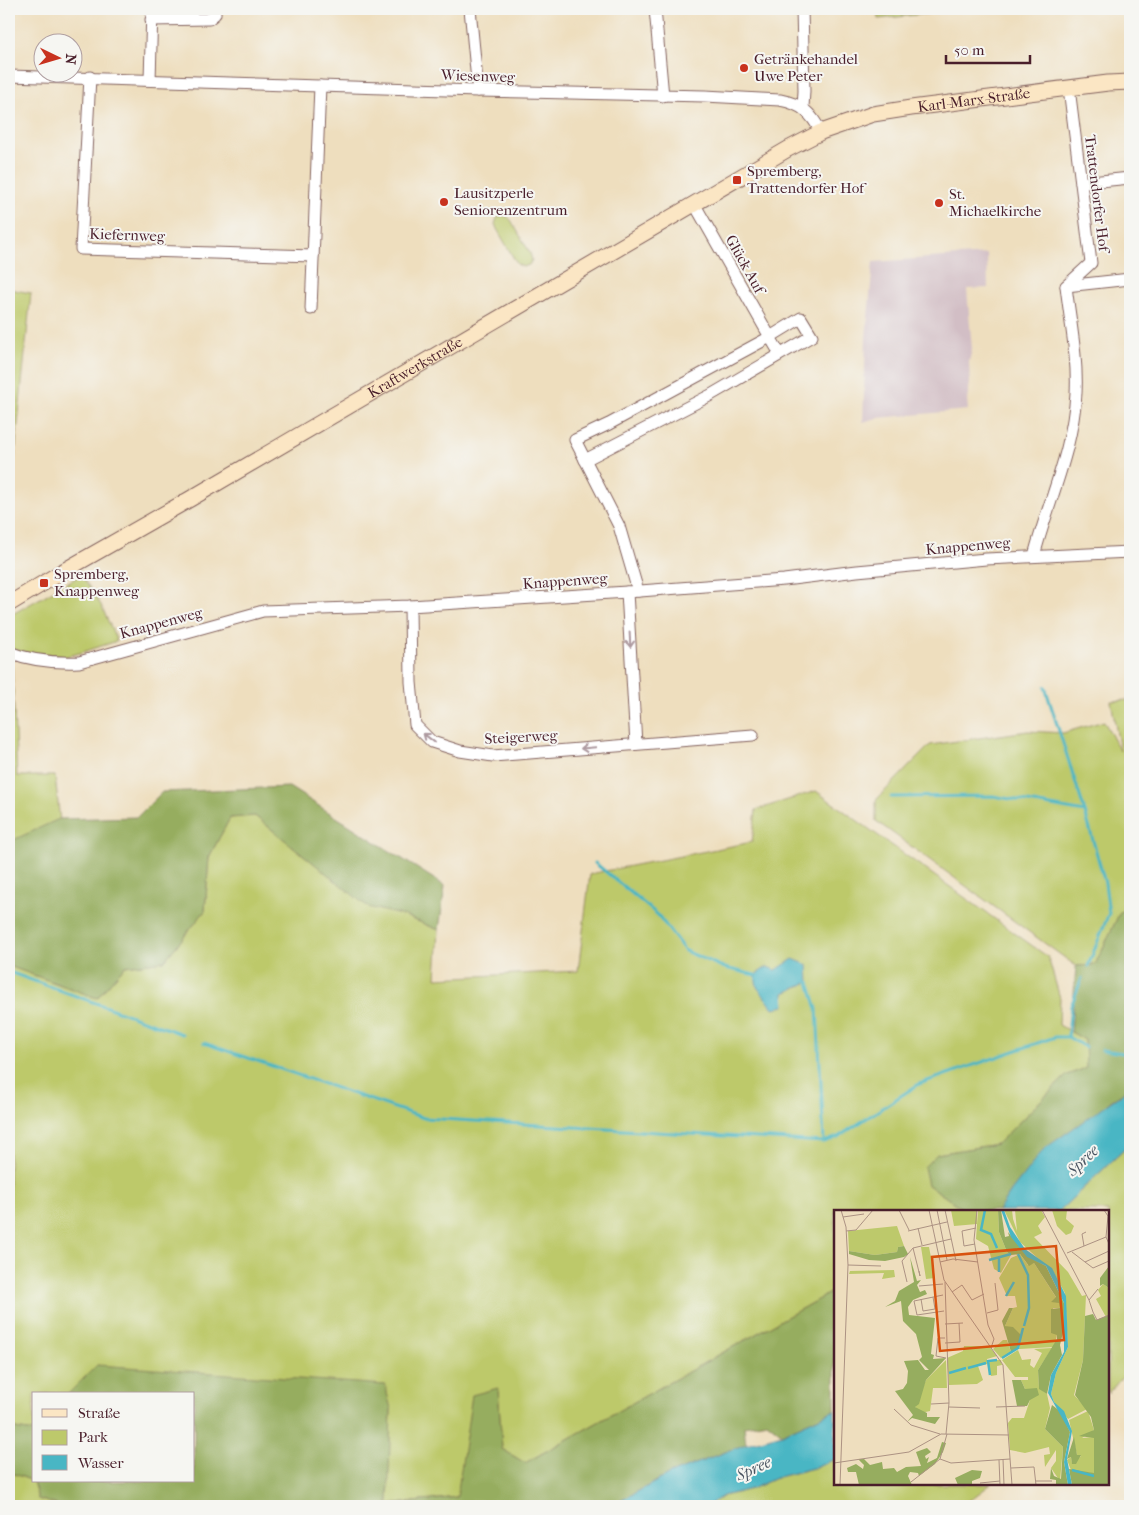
<svg xmlns="http://www.w3.org/2000/svg" width="1139" height="1515" viewBox="0 0 1139 1515" font-family="'IM FELL French Canon',serif">
<style>
.industrial{fill:#d2bec5}
.green{fill:#bdc96b;stroke:#84744b}
.forest{fill:#96ad5f;stroke:#706645}
.water{fill:#49b6c4;stroke:#4a6a78}
.lines{fill:none;stroke-linecap:round;stroke-linejoin:round}
.stream{stroke:#49b6c4;stroke-width:3}
.street-casing{stroke:#83625e;stroke-width:13}
.secondary-casing{stroke:#83625e;stroke-width:17}
.street{stroke:#fff;stroke-width:11}
.secondary{stroke:#fbe6c4;stroke-width:15}
.oneway{stroke:#ae9aa0}
.poi-dot{fill:#c8321e;stroke:#f6f6f2;stroke-width:2}
.labels{text-anchor:middle;stroke-width:4;stroke-linejoin:round;paint-order:stroke}
.poi-label{font-size:15px;fill:#4a1f2b;stroke:#f6f6f2;text-anchor:start}
.street-label{font-size:15px;fill:#4a1f2b;stroke:#f6f6f2}
.water-label{font-size:16px;font-style:italic;fill:#4a5461;stroke:#f6f6f2}
.inset-river{fill:none;stroke:#49b6c4;stroke-width:2.5}
.inset-road{fill:none;stroke:#ac9283;stroke-width:1}
.view{fill:#d8530f;fill-opacity:0.15;stroke:#d8530f;stroke-width:2.5}
.inset-edge{fill:none;stroke:#4a1f2b;stroke-width:2.5}
</style>
<rect width="100%" height="100%" fill="#f6f6f2"/>
<filter id="ink" filterUnits="userSpaceOnUse"><feTurbulence type="fractalNoise" baseFrequency=".02" numOctaves="2"/><feDisplacementMap in="SourceGraphic" scale="10" xChannelSelector="R" yChannelSelector="G"/><feConvolveMatrix kernelMatrix="1 2 1 2 8 2 1 2 1" color-interpolation-filters="sRGB"/></filter>
<filter id="wash" filterUnits="userSpaceOnUse"><feTurbulence type="fractalNoise" baseFrequency=".0096" numOctaves="4" result="noise"/><feDisplacementMap in="SourceGraphic" scale="20" xChannelSelector="R" yChannelSelector="G"/><feGaussianBlur stdDeviation="1.12" result="paint"/><feColorMatrix in="noise" values="0 0 0 0 0 0 0 0 0 0 0 0 0 0 0 0 0 1.4 0 .05"/><feComposite in="paint" operator="in"/></filter>
<g filter="url(#wash)">
<rect width="100%" height="100%" fill="#eedebe"/>
<path class="industrial" d="M987 254 988 288 967 289 972 349 969 362 970 383 967 400 968 410 877 418 863 422 866 339 873 262Z"/>
<g class="green">
<path d="M877 9H972L878 19Z"/>
<path d="M502 215 508 217 511 220 530 253 532 260 529 265 523 267 517 264 497 229 495 224 497 218Z"/>
<path d="M9 289 31 293 9 514Z"/>
<path d="M81 575 101 605 117 641 80 653 56 659 14 650 9 644V616Z"/>
<path d="M9 666 12 667 17 776H55L60 821 9 843Z"/>
<path d="M1130 700V907L1120 912 1095 965 1076 966 876 821V800L930 745 1028 731 1063 733 1104 721 1120 751 1111 701Z"/>
<path d="M816 791 1048 957 1060 998 1059 1025 1085 1040 1087 1068 1067 1075 997 1144 937 1154 929 1185 966 1211H835V1290L525 1463 502 1449 498 1388 457 1497 387 1505 391 1409 97 1365 68 1394H34V1432L15 1429 9 1420V966L97 998 125 966 164 961 205 911 209 857 230 818 255 816 368 906 405 916 439 930 436 978 578 971 590 874 752 842 756 810Z"/>
<path d="M1130 1144V1369L1108 1393V1211H1059Z"/>
<path d="M835 1459V1484H991L962 1506H707L723 1496 751 1489 778 1477 817 1467Z"/>
<path d="M9 1472 33 1481 38 1499 61 1506H9Z"/>
</g>
<g class="forest">
<path d="M289 787 445 886 439 930 405 916 368 907 255 816 230 818 209 857 205 911 164 961 125 966 97 998 9 966V842L59 819 137 817 162 792Z"/>
<path d="M1130 907V1088L1114 1098 1012 1190 998 1211H966L928 1185 924 1167 937 1154 997 1144 1067 1075 1086 1068 1085 1040 1071 1032 1076 966 1095 965 1120 912Z"/>
<path d="M835 1290V1410L782 1434 767 1422 744 1426 746 1444 670 1474 611 1506H61L38 1499 33 1481 9 1472V1420L15 1429 34 1432V1481H194V1394H68L97 1365 385 1385 391 1409 388 1505 457 1497 472 1395 498 1388 502 1449 525 1463Z"/>
</g>
<g class="water">
<path d="M793 959 808 965 809 982 784 993 785 1006 773 1008 757 987 755 975 767 967 776 970Z"/>
<path d="M1130 1088V1144L1059 1211H998L1012 1190 1044 1149Z"/>
<path d="M835 1410V1459L817 1467 778 1477 751 1489 723 1496 707 1506H611L670 1474 746 1444 782 1434Z"/>
</g>
<g class="lines">
<g class="stream">
<path d="M1045 687 1085 812 1105 883 1109 913 1088 966"/>
<path d="M891 797 993 796 1085 812"/>
<path d="M595 863 658 915 685 951 725 968 755 975"/>
<path d="M9 972 182 1034"/>
<path d="M809 982 817 1009 824 1142"/>
<path d="M1068 1037 1071 1006 1082 978"/>
<path d="M204 1043 424 1118 824 1142 838 1137 919 1084 1055 1037H1068L1085 1047"/>
<path d="M1102 1050 1130 1054"/>
</g>
</g>
</g>
<g filter="url(#ink)">
<g class="lines">
<g class="street-casing">
<g id="street">
<path d="M470 9 478 91"/>
<path d="M655 9 663 96"/>
<path d="M802 9 804 91 803 108"/>
<path d="M151 20 209 19 215 14V9"/>
<path d="M9 76 478 91 705 96 780 100C802 104 811 113 821 132"/>
<path d="M90 77 81 249 313 256"/>
<path d="M150 80 152 9"/>
<path d="M1081 183 1130 178"/>
<path d="M1066 286 1130 279"/>
<path d="M311 309 320 86"/>
<path d="M585 460 709 396 812 336 801 318 770 337 780 354"/>
<path d="M1034 556C1048 502 1073 450 1076 393 1078 358 1070 321 1066 286L1091 263 1069 88"/>
<path d="M638 591 619 526 575 440 609 424 770 337 695 205"/>
<path d="M627 592 636 744"/>
<path d="M410 606 411 682 415 725 432 742 460 751 493 756 753 735"/>
<path d="M9 652C31 661 54 663 79 662L263 611 410 606 627 592 784 580 857 571 986 559 1130 552"/>
</g>
</g>
<g class="secondary-casing">
<g id="secondary">
<path id="s1" d="M9 604 60 573 190 499 788 149 821 132 873 114 911 108 1108 83 1130 82"/>
</g>
</g>
<use href="#street" class="street"/>
<use href="#secondary" class="secondary"/>
</g>
<defs><path id="oneway-shaft" d="M-6 0H5M1.5-3L5.5 0L1.5 3" fill="none" stroke-width="1.6" stroke-linecap="round" stroke-linejoin="round" transform="scale(1.25)"/></defs>
<g class="oneway">
<use href="#oneway-shaft" transform="translate(630 640) rotate(87)"/>
<use href="#oneway-shaft" transform="translate(429 738) rotate(-142)"/>
<use href="#oneway-shaft" transform="translate(588 748) rotate(175)"/>
</g>
</g>
<g class="poi-dot">
<circle cx="744" cy="68" r="5"/>
<rect x="732" y="175" width="10" height="10" rx="2.5"/>
<circle cx="444" cy="202" r="5"/>
<circle cx="939" cy="203" r="5"/>
<rect x="39" y="578" width="10" height="10" rx="2.5"/>
</g>
<g class="labels">
<g class="poi-label">
<text x="754" y="64">Getränkehandel<tspan x="754" dy="17">Uwe Peter</tspan></text>
<text x="747" y="176">Spremberg,<tspan x="747" dy="17">Trattendorfer Hof</tspan></text>
<text x="454" y="198">Lausitzperle<tspan x="454" dy="17">Seniorenzentrum</tspan></text>
<text x="949" y="199">St.<tspan x="949" dy="17">Michaelkirche</tspan></text>
<text x="54" y="579">Spremberg,<tspan x="54" dy="17">Knappenweg</tspan></text>
</g>
<g class="street-label">
<text transform="translate(478 76) rotate(2)" y="5">Wiesenweg</text>
<text dy="5" stroke="none"><textPath href="#s1" startOffset="1096">Karl-Marx-Straße</textPath></text>
<text transform="translate(1097 193) rotate(83)" y="5">Trattendorfer Hof</text>
<text transform="translate(127 235) rotate(2)" y="5">Kiefernweg</text>
<text transform="translate(745 264) rotate(61)" y="5">Glück Auf</text>
<text dy="5" stroke="none"><textPath href="#s1" startOffset="470">Kraftwerkstraße</textPath></text>
<text transform="translate(968 546) rotate(-5)" y="5">Knappenweg</text>
<text transform="translate(565 581) rotate(-4)" y="5">Knappenweg</text>
<text transform="translate(161 623) rotate(-15)" y="5">Knappenweg</text>
<text transform="translate(521 737) rotate(-3)" y="5">Steigerweg</text>
</g>
<g class="water-label">
<text transform="translate(1082 1160) rotate(-44)" y="6">Spree</text>
<text transform="translate(753 1468) rotate(-25)" y="6">Spree</text>
</g>
</g>
<g transform="translate(834 1210)">
<rect width="275" height="275" fill="#eedebe"/>
<path d="M117 0H143V14L120 16ZM144 0H164L165 22 173 42 177 45 167 63 160 59 154 36 142 29ZM170 0H178L179 9 183 21 181 0H207L211 7 204 16 208 23 200 27 234 62 248 86 252 85 249 150 240 185 253 199 234 209 220 192 217 184 222 163 234 137 231 83 220 63 186 32ZM218 0H233L232 9 240 16 237 23 232 25 223 16ZM63 16 70 36 64 37 63 42 41 45 15 41 14 21ZM87 37H95L101 68 92 69ZM186 44 194 55 200 53 225 92 227 98H219L223 125 220 137 185 139 187 125 171 116 179 98 183 97 181 86H173L165 68 177 48ZM60 60 61 67 48 69 50 63 15 64 16 61ZM269 74 275 78V105L272 107 262 89 267 86 264 80ZM169 130H173L177 142 167 148 159 139ZM130 136H155L163 146 153 149V154L144 156 149 170 143 174 115 175 113 148 129 141ZM218 138 204 160 205 178 213 184 216 198 211 219 229 237 226 271 217 258 222 251V240L211 257 210 245 216 244 215 237 191 243 176 240 174 213 178 208H190L196 190 187 170H194V167H181L168 150 184 140 188 150 197 149 196 155 200 158 208 143 200 139ZM112 150 113 178H99L96 201 87 203 81 197 92 170ZM155 150H167L168 155 163 156V165L157 166 155 162ZM254 201 260 220 248 228 260 227 263 237 260 263H257L237 260 233 250 237 247 238 253 247 246 243 245 235 210Z" fill="#bdc96b"/>
<path d="M164 0H167L171 27 175 26 174 22 193 46 212 56 230 93V118L226 135 228 145 217 165 213 184 205 179 204 160 223 129V125L217 123V99L226 98 225 93 217 92 222 87 200 53 195 56 186 44 177 45 173 42 165 22ZM70 36 74 44 70 47 51 51 35 50 15 44V41L41 45 63 42 64 37ZM76 47 83 71 87 70 83 75 86 82 91 80 93 84 79 90 74 97 75 105 101 108 97 144 100 145 99 149 112 148 92 170 85 194 81 197 93 203V207H106L101 214 78 208 73 212 79 205 61 181 69 179 73 173 74 161 70 151 84 150 91 160H95L85 150 88 147 82 124 69 111 67 91 51 97 61 91 65 81 80 72ZM275 56V78L269 74 266 76V68ZM175 98H179L171 116 179 117 187 125 184 138 177 142 168 111ZM259 104 262 110 275 105V275H238L235 259 260 263V228L245 226 260 220 257 207 241 185 249 150 251 106ZM178 170H187L191 179 203 178 205 185 196 190 193 196H183ZM218 195 226 201 236 222 230 252 234 275H222V270L216 269 217 258 220 266 227 269 229 237 211 219ZM240 227 243 245H247L242 254H238L237 247 233 249ZM108 232 112 233 109 242 101 254 85 266 84 263 76 262 74 266 78 275H25L22 262H14L13 258 22 254 29 259 30 255 24 249H30L36 255 48 252 49 259 60 258 63 262 72 257 87 256 82 242 93 238 97 242 91 246 92 249 95 247 93 253 103 248ZM138 260 148 261 146 268 138 271V275H124L121 268Z" fill="#96ad5f"/>
<path d="M167 0H170L176 17 191 39 218 58 232 86 234 137 222 163 217 184 220 192 230 201 238 221 233 249 238 275H234L230 252 236 222 214 183 217 165 230 142V93L212 56 193 47 177 27Z" fill="#49b6c4"/>
<path class="inset-river" d="M151 0 147 20 157 24 163 38M184 44 194 65 195 98 190 116M165 46V62M155 50 177 44M172 86 180 72M168 148 184 138 189 118M134 158 152 153M115 163 132 158M156 165 154 151 163 150M238 260 260 266"/>
<path class="inset-road" d="M65 0 75 20M95 0 110 70 169 155 178 275M103 0 113 50M111 0 122 51M143 0 140 30 154 115 160 129 157 138M208 0 255 90M270 0 274 6 272 27M9 7 30 4M84 18 88 35M12 21 22 20 39 0M74 21 113 12M141 34 130 36 128 21 142 18M250 36 248 24 252 22M79 38 86 66 85 61M238 42 251 52 275 41M233 43 272 27 275 34M106 52 119 49 144 52M251 52 259 58 275 51M14 55 47 56M73 72 68 51 79 38 117 29M111 72 115 193 112 224M85 76 109 74M264 79 255 90 259 102 263 110 275 105M118 82 128 75 138 90 150 84M109 85 80 91 83 105 110 101M87 89 89 101 101 99 99 87M153 103 164 100 161 73M111 114 129 113M111 128H104L102 146 112 148M111 133 126 132 125 113M97 194 115 193M115 197 146 198M162 197 191 196M60 199 77 215 106 224M106 249 117 253 176 249M169 249 170 275M165 250 166 275M0 253 75 242 107 224 175 225M177 258 200 257 202 275M202 271H218M77 272 106 249 113 224M146 273 166 271M6 275 14 55 12 17 7 0"/>
<path class="view" d="M222 36 230 130 106 141 98 47Z"/>
<rect width="275" height="275" class="inset-edge"/>
</g>
<rect width="1139" height="1515" fill="none" stroke="#f6f6f2" stroke-width="30"/>
<rect x="32" y="1392" width="162" height="90" fill="#f6f6f2" stroke="#b1a0a2"/>
<rect x="42" y="1409" width="25" height="8" fill="#fbe6c4" stroke="#b1a0a2"/>
<text x="78" y="1418" font-size="15" fill="#4a1f2b">Straße</text>
<rect x="42" y="1430" width="25" height="15" fill="#bdc96b" stroke="#b1a0a2"/>
<text x="78" y="1442" font-size="15" fill="#4a1f2b">Park</text>
<rect x="42" y="1455" width="25" height="15" fill="#49b6c4" stroke="#b1a0a2"/>
<text x="78" y="1468" font-size="15" fill="#4a1f2b">Wasser</text>
<g transform="translate(58 58) rotate(95)"><circle r="24" fill="#f6f6f2" stroke="#b1a0a2"/>
<path d="M0-4L9 19L0 12L-9 19Z" fill="#c8321e"/>
<text y="-8" font-size="14" font-weight="bold" text-anchor="middle" fill="#4a1f2b">N</text>
</g>
<path d="M946 55v8h84v-8" fill="none" stroke="#4a1f2b" stroke-width="2.5"/>
<text x="954" y="55" font-size="15" fill="#4a1f2b" stroke="#f6f6f2" stroke-width="4" paint-order="stroke">50 m</text>
</svg>
